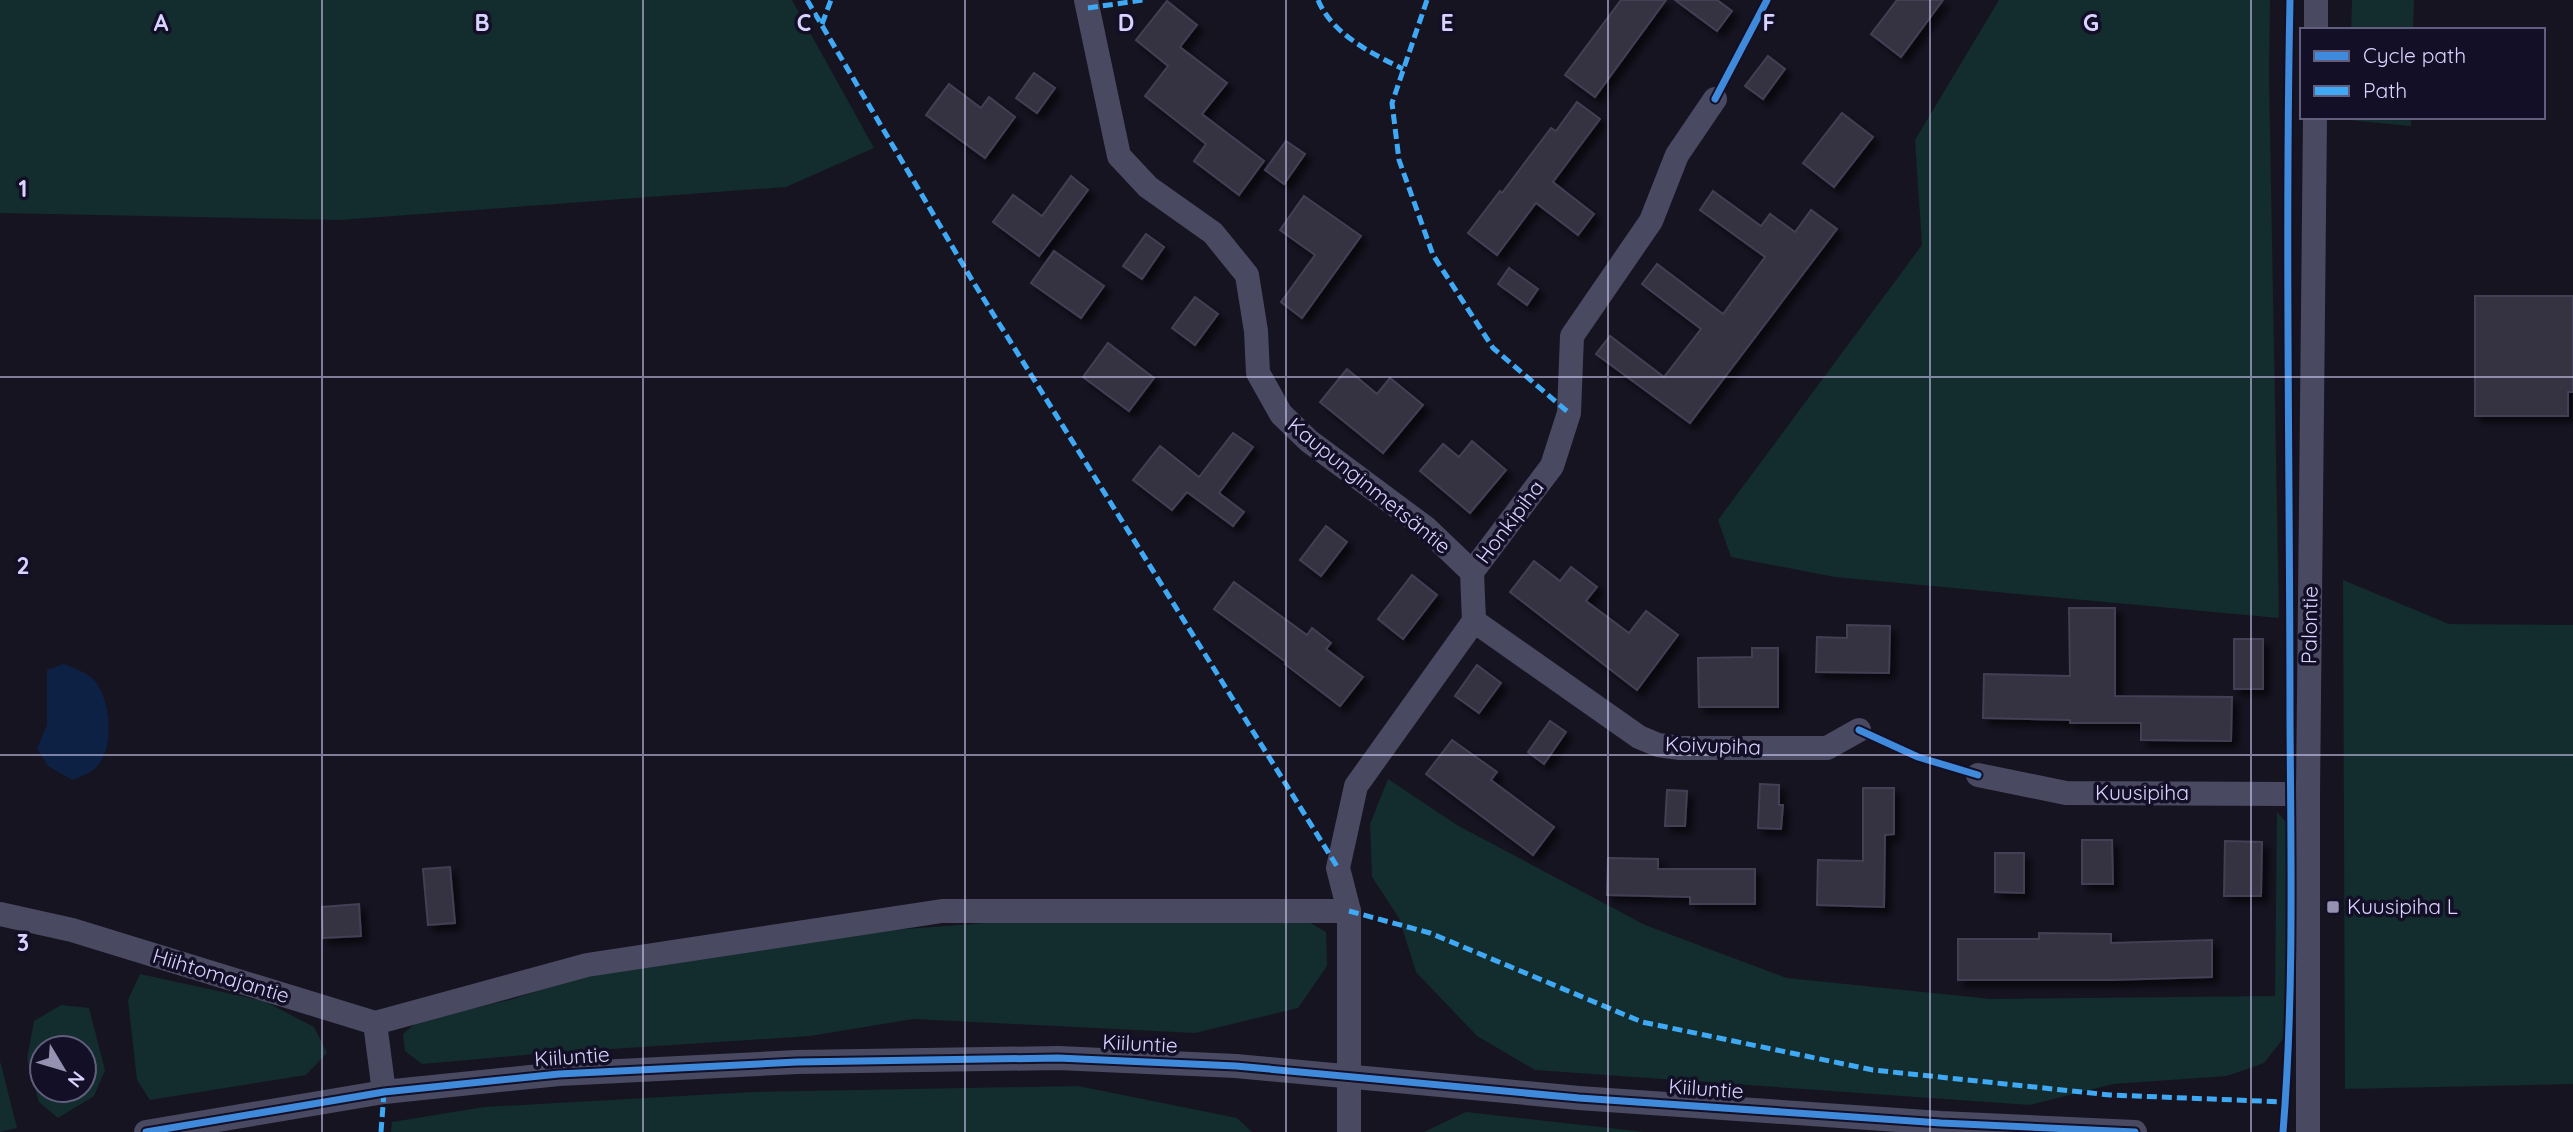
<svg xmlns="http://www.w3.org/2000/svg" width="2573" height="1132" viewBox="0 0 2573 1132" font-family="Quicksand,sans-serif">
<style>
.green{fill:#132c2d;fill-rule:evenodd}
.water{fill:#0d2144}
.building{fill:#343243;stroke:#433f54;stroke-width:2;filter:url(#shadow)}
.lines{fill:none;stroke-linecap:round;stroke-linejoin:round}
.minor{stroke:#4a4962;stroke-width:24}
.quiet{stroke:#3fa9f5;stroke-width:5;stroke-dasharray:10 5;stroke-linecap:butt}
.cycleway-casing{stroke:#130f26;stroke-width:11}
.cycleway{stroke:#408adc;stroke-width:7}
.grid{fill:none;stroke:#d9d4ff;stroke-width:2;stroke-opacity:0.55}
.poi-dot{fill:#9591b1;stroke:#130f26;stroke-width:2.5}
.labels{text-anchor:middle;stroke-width:7;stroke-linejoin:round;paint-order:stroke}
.street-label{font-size:21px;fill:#d9d4ff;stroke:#130f26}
.poi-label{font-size:21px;fill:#d9d4ff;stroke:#130f26;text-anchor:start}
.grid-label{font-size:23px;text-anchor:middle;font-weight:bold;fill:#d9d4ff;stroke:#130f26;stroke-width:7;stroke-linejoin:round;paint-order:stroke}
</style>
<defs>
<filter id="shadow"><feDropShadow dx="6" dy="6" stdDeviation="3.5" flood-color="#0009"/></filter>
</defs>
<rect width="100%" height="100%" fill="#161421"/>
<g class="green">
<path d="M0 0H792L874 148 786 187 339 220 0 213Z"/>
<path d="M1999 0H2270L2269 78 2279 618 1835 577 1731 557 1718 520 1922 245 1915 140Z"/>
<path d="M2352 0H2414L2413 30H2351Z"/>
<path d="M2349 117H2411V126L2348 120Z"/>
<path d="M2343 580 2449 624 2573 625V1084L2345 1089Z"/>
<path d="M1388 779 1457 825 1645 925 1787 978 1991 999 2275 996 2277 812 2291 828 2286 1035 2264 1063 2227 1076 2113 1084 2030 1105 1535 1070 1477 1036 1416 972 1399 918 1372 877 1370 824Z"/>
<path d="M1307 921 1326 932 1327 966 1298 1008 1195 1033 913 1019 810 1036 535 1054 422 1064 405 1051 403 1034 418 1021 513 999 582 976 866 932 999 922Z"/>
<path d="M140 974 264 1001 314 1027 327 1053 306 1075 150 1100 137 1080 128 1000Z"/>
<path d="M61 1005 89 1008 105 1070 94 1096 58 1118 39 1102 27 1059 34 1021ZM42 1048H84V1090H42Z"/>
<path d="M0 1061 17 1128 0 1132Z"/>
<path d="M1078 1086 1237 1118 1252 1132H391L392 1122 484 1107 753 1092Z"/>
<path d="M1466 1112 1645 1132H1424Z"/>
</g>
<path class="water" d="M64 664C73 668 87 672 94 680 112 700 116 754 92 771 86 775 78 777 72 780L48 766 37 749 47 725V670Z"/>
<g class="building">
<path d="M1621 0H1666L1595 97 1565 75Z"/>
<path d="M1675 0H1717L1732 11 1717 31Z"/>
<path d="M1897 0H1943L1901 57 1871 34Z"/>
<path d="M1167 1 1197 25 1180 47 1227 83 1202 114 1264 161 1239 195 1194 161 1206 144 1145 96 1168 66 1136 40Z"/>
<path d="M1768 56 1785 69 1763 99 1745 86Z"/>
<path d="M1034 73 1055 88 1037 113 1016 98Z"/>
<path d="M949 84 981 108 989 97 1015 117 985 158 926 115Z"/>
<path d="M1577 102 1600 119 1553 182 1594 214 1578 235 1536 203 1497 255 1468 233 1500 191 1502 193 1551 128 1556 131Z"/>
<path d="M1842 113 1873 137 1834 187 1803 163Z"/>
<path d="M1286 141 1305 154 1284 184 1265 170Z"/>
<path d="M1071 176 1088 190 1039 256 993 222 1013 195 1042 216Z"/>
<path d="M1713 191 1761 226 1770 214 1795 232 1811 210 1837 229 1690 423 1596 354 1610 336 1664 377 1701 329 1642 284 1657 264 1723 314 1765 257 1700 210Z"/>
<path d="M1304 196 1361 236 1302 318 1281 302 1315 255 1280 230Z"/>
<path d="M1146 234 1164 247 1142 279 1123 266Z"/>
<path d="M1054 251 1104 286 1081 318 1031 283Z"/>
<path d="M1509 268 1538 289 1527 305 1498 284Z"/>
<path d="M2475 296H2573V392H2568V416H2475Z"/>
<path d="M1195 297 1218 314 1195 345 1172 328Z"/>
<path d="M1108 343 1154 378 1129 411 1083 377Z"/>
<path d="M1347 369 1377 394 1390 378 1423 405 1383 453 1320 402Z"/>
<path d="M1233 433 1253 447 1219 493 1244 512 1233 526 1187 492 1172 510 1133 480 1160 446 1199 477Z"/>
<path d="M1472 441 1506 470 1470 513 1420 471 1443 444 1459 457Z"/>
<path d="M1326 526 1347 542 1321 576 1300 560Z"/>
<path d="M1534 561 1560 581 1571 567 1597 587 1586 601 1629 633 1646 611 1678 635 1637 690 1510 592Z"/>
<path d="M1412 575 1437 595 1403 639 1378 619Z"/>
<path d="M1234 582 1307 635 1312 628 1331 643 1326 649 1363 677 1340 706 1285 664 1286 662 1214 609Z"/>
<path d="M2069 608H2115V696L2232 697 2231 741 2141 740V723H2070V720L1983 718 1984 674 2070 676Z"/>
<path d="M1847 625 1890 626 1889 673 1816 672 1817 637 1847 638Z"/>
<rect x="2234" y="639" width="29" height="50"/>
<path d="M1752 648H1778V707H1699L1698 658 1752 657Z"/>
<path d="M1477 665 1501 683 1479 713 1455 696Z"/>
<path d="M1550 721 1566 732 1544 764 1528 752Z"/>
<path d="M1452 740 1497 772 1491 780 1554 827 1533 855 1426 774Z"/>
<path d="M1760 784 1779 785V805H1783L1781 829 1758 828Z"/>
<path d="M1863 788H1894V834L1885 835 1884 907 1817 905 1818 860 1863 861Z"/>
<path d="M1667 790 1687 791 1685 826H1665Z"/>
<path d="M2082 840H2112L2113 884H2082Z"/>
<path d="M2225 841 2262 842 2261 896H2224Z"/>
<path d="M1995 853H2024V893L1995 892Z"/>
<path d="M1608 858 1658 859V869H1755V904H1690V897L1607 895Z"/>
<path d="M450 867 455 923 428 925 423 869Z"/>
<path d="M359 904 361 936 323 938 322 907Z"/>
<path d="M2039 933 2111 934V943L2212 940V977L2111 980H1958V939H2039Z"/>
</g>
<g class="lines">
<g class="minor">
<path d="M1086 0 1119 156 1148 187 1213 233 1247 275 1256 331 1258 373 1281 414 1309 441 1426 528 1472 572"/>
<path d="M2316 30V0"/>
<path d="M1474 621 1639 737 1658 745 1680 748H1827L1859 730"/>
<path d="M1978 775 2066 793 2308 794"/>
<path d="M0 914 72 930 375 1023 384 1092"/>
<path d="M375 1023 587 965 942 911H1349"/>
<path d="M146 1132 384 1092 559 1074 797 1062 1058 1058 1236 1066 1579 1098 1941 1123 2135 1132"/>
<path d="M1349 1132V911L1338 868 1356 786 1474 621 1472 572 1552 466 1569 413 1572 336 1651 221 1677 155 1715 99"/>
<path d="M2308 1132V794L2315 117"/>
</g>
<g class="quiet">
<path d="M807 0 972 280 1338 868"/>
<path d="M1318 0C1332 34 1371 53 1403 69"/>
<path d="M1427 0 1392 103 1399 160 1433 255 1493 348 1569 413"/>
<path d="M1088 8 1143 0"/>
<path d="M822 24 831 0"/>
<path d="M1349 911 1430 933 1642 1022 1873 1070 2110 1095 2286 1102"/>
<path d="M381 1132 384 1092"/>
</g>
<g class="cycleway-casing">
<g id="cycleway">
<path d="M1715 99 1767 0"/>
<path d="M1859 730 1918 757 1978 775"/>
<path d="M146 1132 384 1092 559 1074 797 1062 1058 1058 1236 1066 1579 1098 1941 1123 2135 1132"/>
<path d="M2283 1132C2294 996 2291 859 2290 723 2290 482 2285 241 2290 0"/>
</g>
</g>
<use href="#cycleway" class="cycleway"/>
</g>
<path class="grid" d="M322 0V1132M643 0V1132M965 0V1132M1286 0V1132M1608 0V1132M1930 0V1132M2251 0V1132M0 377H2573M0 755H2573"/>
<rect class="poi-dot" x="2326" y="900" width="14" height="14" rx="3.5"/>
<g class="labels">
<g class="street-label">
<text transform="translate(1369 486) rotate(39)" y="7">Kaupunginmetsäntie</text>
<text transform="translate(1510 522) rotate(-53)" y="7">Honkipiha</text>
<text transform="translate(2310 625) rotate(-89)" y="7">Palontie</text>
<text transform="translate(1713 746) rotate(2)" y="7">Koivupiha</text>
<text x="2142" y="800">Kuusipiha</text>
<text transform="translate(221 976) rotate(17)" y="7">Hiihtomajantie</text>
<text transform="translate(1140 1044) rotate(3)" y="7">Kiiluntie</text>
<text transform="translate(572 1057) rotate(-4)" y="7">Kiiluntie</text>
<text transform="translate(1706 1089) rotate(4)" y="7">Kiiluntie</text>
</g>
<g class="poi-label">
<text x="2347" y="914">Kuusipiha L</text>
</g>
</g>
<g class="grid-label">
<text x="161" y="31">A</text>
<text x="482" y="31">B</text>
<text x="804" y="31">C</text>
<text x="1126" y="31">D</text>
<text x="1447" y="31">E</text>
<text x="1769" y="31">F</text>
<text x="2091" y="31">G</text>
<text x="23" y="197">1</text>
<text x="23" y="574">2</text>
<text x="23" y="951">3</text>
</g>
<rect x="2300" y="28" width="245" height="91" fill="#130f26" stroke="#625e7d" stroke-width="2"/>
<rect x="2314" y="51" width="35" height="10" fill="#408adc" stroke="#625e7d" stroke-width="2"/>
<text x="2363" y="63" font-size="21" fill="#d9d4ff">Cycle path</text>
<rect x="2314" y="86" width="35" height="10" fill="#3fa9f5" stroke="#625e7d" stroke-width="2"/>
<text x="2363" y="98" font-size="21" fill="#d9d4ff">Path</text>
<g transform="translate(63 1069) rotate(128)"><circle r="33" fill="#130f26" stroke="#625e7d" stroke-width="2"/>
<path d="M0-5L12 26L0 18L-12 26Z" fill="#9591b1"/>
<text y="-10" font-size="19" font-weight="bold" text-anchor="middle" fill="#d9d4ff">N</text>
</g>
</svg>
